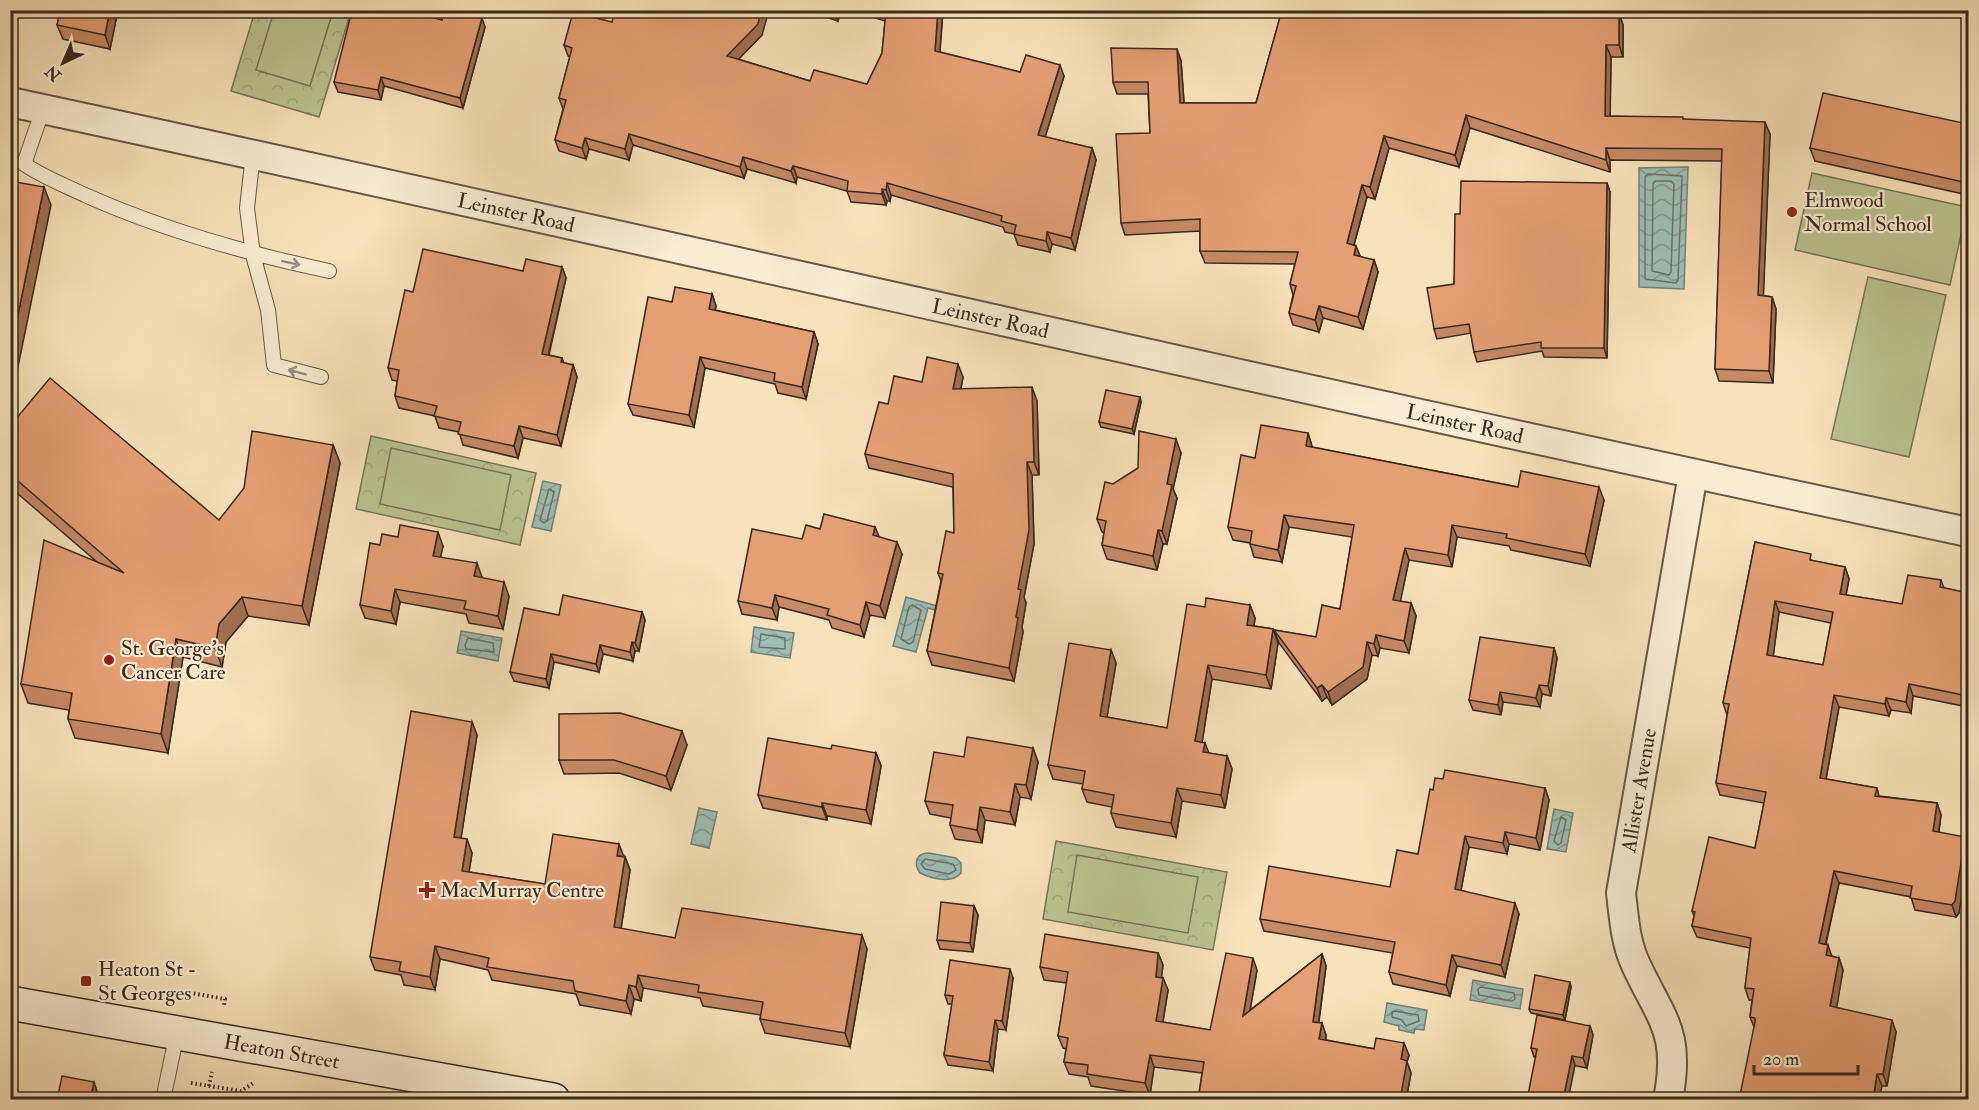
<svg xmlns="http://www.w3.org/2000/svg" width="1979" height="1110" viewBox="0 0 1979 1110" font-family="'IM FELL Double Pica',serif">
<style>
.forest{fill:url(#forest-crowns);stroke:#7a7659;stroke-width:1.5}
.pitch{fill:#bac492;stroke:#7a7659;stroke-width:1.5}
.water{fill:url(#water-waves);stroke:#768179;stroke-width:1.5}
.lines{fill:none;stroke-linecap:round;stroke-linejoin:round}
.shore{stroke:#6c726a;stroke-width:1.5}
.lane-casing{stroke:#6a5647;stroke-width:16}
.street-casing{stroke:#6a5647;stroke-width:32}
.secondary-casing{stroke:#3a2820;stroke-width:36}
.path{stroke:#3a2820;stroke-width:4;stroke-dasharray:1.5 3;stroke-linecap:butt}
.lane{stroke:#faecd3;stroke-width:14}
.street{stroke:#faecd3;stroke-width:28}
.secondary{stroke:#faecd3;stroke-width:33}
.wall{fill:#c58965;stroke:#3a2820;stroke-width:1.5;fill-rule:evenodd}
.shaded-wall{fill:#a06f52;stroke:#3a2820;stroke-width:1.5}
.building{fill:#e59f75;stroke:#3a2820;stroke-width:1.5;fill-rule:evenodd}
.oneway{stroke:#9a8a7a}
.poi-dot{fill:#8f2418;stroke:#faecd3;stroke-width:2}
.labels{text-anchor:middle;stroke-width:4.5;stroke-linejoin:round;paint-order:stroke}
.poi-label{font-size:21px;fill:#3a2820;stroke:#faecd3;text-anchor:start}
.street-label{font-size:21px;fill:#3a2820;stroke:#faecd3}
</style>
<defs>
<pattern id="forest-crowns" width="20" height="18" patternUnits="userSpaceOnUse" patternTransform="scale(1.5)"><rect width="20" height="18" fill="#bac492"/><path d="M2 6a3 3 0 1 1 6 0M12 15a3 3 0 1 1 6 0" fill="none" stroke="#a1a87e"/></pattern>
<pattern id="water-waves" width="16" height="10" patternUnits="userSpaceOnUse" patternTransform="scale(1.5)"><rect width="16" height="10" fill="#9ebdb4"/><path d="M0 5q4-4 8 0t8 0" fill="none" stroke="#829a92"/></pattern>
</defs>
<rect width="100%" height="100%" fill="#f8e2bb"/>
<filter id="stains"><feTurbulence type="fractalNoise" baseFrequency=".00333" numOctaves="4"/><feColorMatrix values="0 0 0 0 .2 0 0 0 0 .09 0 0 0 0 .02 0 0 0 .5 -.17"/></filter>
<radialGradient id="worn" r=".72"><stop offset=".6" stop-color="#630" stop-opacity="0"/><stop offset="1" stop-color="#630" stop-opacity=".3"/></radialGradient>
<g class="forest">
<path d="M255 11H351L319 117 231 91Z"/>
<path d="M371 436 536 473 520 545 356 509Z"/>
<path d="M1056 841 1227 872 1213 950 1043 919Z"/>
</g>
<g class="pitch">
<path d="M274 11H333L310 86 256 70Z"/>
<path d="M1812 173 1967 207 1950 285 1795 250Z"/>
<path d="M1868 277 1946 295 1909 457 1831 439Z"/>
<path d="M391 448 511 475 500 530 380 504Z"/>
<path d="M1077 855 1198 877 1188 933 1068 912Z"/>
</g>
<g class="water">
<path d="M1688 167 1684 289 1639 287V168Z"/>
<path d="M543 481 561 485 551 531 532 527Z"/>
<path d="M906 597 937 606 935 610 928 608 916 652 893 646Z"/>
<path d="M754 627 794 633 790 658 751 652Z"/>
<path d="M461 631 502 638 498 661 457 653Z"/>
<path d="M699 808 717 812 709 848 691 844Z"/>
<path d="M1554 809 1573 813 1566 852 1547 849Z"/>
<path d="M929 853 956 858 961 863V873C952 884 933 879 920 873 913 863 916 853 929 853Z"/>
<path d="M1473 980 1523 989 1520 1009 1470 1000Z"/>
<path d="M1387 1003 1427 1010 1424 1030 1415 1029 1414 1033 1399 1030V1026L1384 1022Z"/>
</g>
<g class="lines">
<g class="shore">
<path d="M1648 174 1682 176 1678 280 1676 283 1645 279V177Z"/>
<path d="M1655 181H1671L1674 184 1671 272 1669 275 1652 271 1653 184Z"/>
<path d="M549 489 554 492 547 521 544 523 540 520Z"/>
<path d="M912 605 921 610 913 642 909 644 901 639 909 607Z"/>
<path d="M761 634 785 638V649L759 647Z"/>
<path d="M468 638 493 643 494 652 466 649 465 645Z"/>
<path d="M1561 817 1566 820 1561 843 1558 845 1554 841Z"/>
<path d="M925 859 953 864 956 870 949 874 925 869 921 864Z"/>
<path d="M1481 987 1514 993 1515 999 1512 1001 1479 995 1478 989Z"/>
<path d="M1395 1011 1418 1015 1419 1021 1406 1026 1402 1020 1392 1017V1012Z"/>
</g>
<g class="lane-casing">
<g id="lane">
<path d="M43 109 24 164C43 177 64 185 85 195 163 230 245 253 329 271"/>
<path d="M253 154 247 208 253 255 268 310 274 365 321 377"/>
<path d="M163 1100 177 1033"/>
</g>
</g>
<g class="street-casing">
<g id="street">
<path id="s1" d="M10 102C664 242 1315 395 1968 532"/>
<path id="s2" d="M1668 1100C1681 1032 1662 1021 1636 965 1625 942 1624 917 1621 893L1693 474"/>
</g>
</g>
<g class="secondary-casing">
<g id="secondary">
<path id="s3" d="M10 1003 553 1100"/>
</g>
</g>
<g class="path">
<path d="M174 997 180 991 225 999 224 1006"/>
<path d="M191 1083 241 1091 255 1082"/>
<path d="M209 1086 212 1072"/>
</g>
<use href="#lane" class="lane"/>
<use href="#street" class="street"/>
<use href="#secondary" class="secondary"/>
</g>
<g class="wall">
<path d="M118 10 110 49 63 39 57 25Z"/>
<path d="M804 10H841L838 21Z"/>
<path d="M851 10H943L940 52 1020 72 1064 76 1045 137 1092 148 1096 160 1075 250 1052 244 1050 252 1018 245 1014 234 1005 232 1003 227 891 195 890 201H887L886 205 851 202 847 191 797 177 796 183 747 169 744 178 633 145 629 160 589 149 586 159 559 151 555 140 563 109 559 98 570 57 568 56 564 45 612 22 686 17 762 35 738 59 810 81 867 84 882 53 885 21Z"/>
<path d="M1282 10H1610V13H1619L1623 25V57H1611L1610 116 1684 119 1770 134 1763 296 1772 297 1776 309 1773 383 1719 381 1715 369 1722 161 1610 160V172L1470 128 1459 167 1389 148 1375 199 1367 197 1354 245 1360 257 1374 260 1378 272 1363 329 1323 318 1319 332 1293 325 1289 313 1293 295 1290 284 1295 264 1205 263 1200 251V231L1125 235 1121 223 1150 133 1148 94H1117L1113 82 1177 49 1181 61 1184 103H1256Z"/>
<path d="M442 20 485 27 463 108 384 86 381 100 338 92 334 82Z"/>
<path d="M1968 124V195L1815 161 1810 148Z"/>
<path d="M1607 183 1610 192 1607 358 1544 357 1542 351 1477 362 1474 352 1471 333 1437 339 1434 329 1454 284 1460 214Z"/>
<path d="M562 267 566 278 549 355 562 358 564 363 573 365 577 377 561 446 523 438 518 458 463 445 459 432 439 428 435 416 399 408 395 396 397 381 392 380 388 368 413 292 523 271Z"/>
<path d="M712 294 716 306 715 310 814 332 818 344 806 399 778 393 775 384 705 368 694 427 633 415 628 404 672 302Z"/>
<path d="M963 377 961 389 1037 401 1039 475H1032L1034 544 1024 597 1026 603 1022 627 1023 632 1014 681 932 665 927 651 941 581 938 573 954 533 953 487 869 468 865 454 888 404 922 382Z"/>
<path d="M1140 397 1141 402 1134 434 1101 427 1099 422Z"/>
<path d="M10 426 219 520 333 445 340 463 309 625 248 616 226 642 222 667 183 657 168 753 75 738 68 719 69 710 28 703 21 684 97 562 10 487Z"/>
<path d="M1308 433 1312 447 1518 487 1604 500 1590 566 1511 550 1509 546 1457 537 1452 567 1409 560 1400 601 1411 603 1416 616 1409 653 1380 648 1378 656 1372 655 1367 679 1332 705 1327 697 1322 701 1279 643 1274 630 1316 637 1340 609 1352 537 1289 527 1282 562 1254 557 1250 544V543L1233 540 1228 527 1255 458Z"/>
<path d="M1181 453 1173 489 1177 498 1167 544H1163L1157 570 1107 559 1102 545 1104 533 1102 532 1097 519 1113 484Z"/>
<path d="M875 527 879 537 902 554 885 618 870 615 864 637 832 628 829 620 779 607 777 620 742 614 738 601 802 539 820 529Z"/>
<path d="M1755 542 1814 561 1845 567 1849 579 1846 595 1902 604 1941 580 1944 588 1968 593V707L1913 696 1911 713 1891 710 1889 716 1839 707 1826 779 1877 788 1879 796 1937 803 1941 815 1939 832 1959 913 1956 917 1915 910 1911 897 1839 883 1826 944 1832 956 1839 958 1843 970 1836 1008 1896 1032 1887 1086H1882L1754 1027 1750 1017 1752 1000H1749L1745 988 1750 948 1697 937 1692 926 1694 916 1692 911 1755 848 1764 803 1720 795 1716 783 1727 715 1723 703ZM1779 612 1831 623 1823 665 1773 656Z"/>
<path d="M380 545 443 546 440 557 482 577 481 578 509 596 503 629 469 623 466 614 400 602 396 624 365 618 360 605Z"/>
<path d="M1250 605 1255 618 1254 626 1273 629 1278 643 1271 689 1212 679 1202 743H1205L1208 753 1227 756 1232 769 1225 808 1182 801 1176 837 1116 827 1111 813 1112 807 1087 802 1082 789 1083 784 1053 779 1048 765 1111 650 1116 663 1107 717 1167 728 1205 607Z"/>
<path d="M642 612 645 620 639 651H635L633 661 603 654 599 672 554 662 549 688 514 681 510 672 559 615Z"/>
<path d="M1554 648 1557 658 1551 696 1542 694 1540 707 1503 702 1501 715 1473 710 1469 700Z"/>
<path d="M472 722 477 735 461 838 472 853 469 872 545 884 625 857 630 870 621 929 675 938 867 949 850 1047 765 1033 760 1019 761 1015 703 1006 700 998 643 988 641 1001 634 999 631 1014 580 1005 576 994 492 980 488 970 440 959 435 990 404 985 401 975 375 970 370 957Z"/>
<path d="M687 745 671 790 619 773 564 774 559 760Z"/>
<path d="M1033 748 1038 762 1031 799 1020 797 1015 825 985 820 982 843 955 839 950 825 951 818 930 814 925 801 964 757Z"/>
<path d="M831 749 876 753 881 766 871 824 827 816V820L763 808 758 795Z"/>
<path d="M1545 788 1549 800 1540 850 1509 844 1507 854 1469 847 1461 890 1519 914 1505 977 1457 966 1450 996 1393 984 1389 972 1393 953 1264 931 1260 919 1390 887 1418 854 1433 790Z"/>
<path d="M974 906 978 915 973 952 940 949 937 940Z"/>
<path d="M1158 953 1163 965 1161 978H1163L1168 990 1163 1022 1210 1030 1257 970 1250 1010 1322 954 1326 966 1319 1022 1326 1035V1040L1409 1055 1407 1062 1411 1073 1406 1100H1198L1202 1073 1154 1067 1150 1095 1091 1086 1088 1077 1069 1074 1064 1062 1066 1049 1063 1048 1058 1036 1067 983 1044 980 1040 967Z"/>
<path d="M1013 978 1006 1030 998 1029 993 1071 948 1065 944 1055 952 1004H948L945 995Z"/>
<path d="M1571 987 1565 1020 1531 1013 1529 1009Z"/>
<path d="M1590 1026 1593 1035 1587 1068 1534 1057 1531 1048Z"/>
</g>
<g class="shaded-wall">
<path d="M110 10H118L110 49 105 35Z"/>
<path d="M761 10H769L762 35 731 67 727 56Z"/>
<path d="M834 10H841L838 21Z"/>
<path d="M938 10H943L939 62 935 51Z"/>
<path d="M1619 13 1623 25V57L1619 45Z"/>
<path d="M482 18 485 27 463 108 460 98Z"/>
<path d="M1606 45 1611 57 1610 128 1605 116Z"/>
<path d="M1177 49 1181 61 1185 116 1180 103Z"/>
<path d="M1060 65 1064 76 1042 147 1038 135Z"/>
<path d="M381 77 384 86 381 100 378 90Z"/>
<path d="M1466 115 1470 128 1459 167 1455 155Z"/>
<path d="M1765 122 1770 134 1763 307 1758 295Z"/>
<path d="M629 134 633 145 629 160 625 149Z"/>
<path d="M1384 136 1389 148 1375 199 1370 187Z"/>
<path d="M585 138 589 149 586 159 582 148Z"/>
<path d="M1092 148 1096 160 1075 250 1071 238Z"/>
<path d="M1606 148 1610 160V172L1606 160Z"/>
<path d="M743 157 747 169 744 178 740 167Z"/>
<path d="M793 166 797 177 796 183 791 171Z"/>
<path d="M887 183 891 195 890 201 886 190Z"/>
<path d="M1607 183 1610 192 1607 358 1604 348Z"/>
<path d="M1362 185 1367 197 1351 255 1347 243Z"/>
<path d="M44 187 51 205 10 406V354Z"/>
<path d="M882 189 887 201 886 205 882 194Z"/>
<path d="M1047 232 1052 244 1050 252 1046 241Z"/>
<path d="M1356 246 1361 258 1354 255Z"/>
<path d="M1374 260 1378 272 1363 329 1358 317Z"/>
<path d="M562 267 566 278 546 365 542 354Z"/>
<path d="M712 294 716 306 713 321 709 309Z"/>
<path d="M1772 297 1776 309 1773 383 1769 371Z"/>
<path d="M1319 306 1323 318 1319 332 1315 320Z"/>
<path d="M814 332 818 344 806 399 802 387Z"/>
<path d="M700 357 705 368 694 427 689 415Z"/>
<path d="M958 364 963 377 958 402 953 389Z"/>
<path d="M573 365 577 377 561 446 557 435Z"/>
<path d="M1032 387 1037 401 1039 475 1034 462Z"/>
<path d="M1140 397 1141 402 1134 434 1132 429Z"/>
<path d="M519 426 523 438 518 458 514 446Z"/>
<path d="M1308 433 1312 446 1310 458 1306 446Z"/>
<path d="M1176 439 1181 453 1173 489 1177 498 1167 544 1162 531 1167 484Z"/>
<path d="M333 445 340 463 309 625 302 606Z"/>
<path d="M1027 462 1032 475 1034 544 1024 597 1026 603 1022 627 1023 632 1014 681 1009 668 1016 617Z"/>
<path d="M1599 487 1604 500 1590 566 1585 554Z"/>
<path d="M1284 515 1289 527 1282 562 1278 550Z"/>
<path d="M1452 525 1457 537 1452 567 1448 555Z"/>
<path d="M875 527 880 539 873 535Z"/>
<path d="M1158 530 1163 544 1157 570 1153 556Z"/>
<path d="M438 532 443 546 438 569 433 556Z"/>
<path d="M897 542 902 554 885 618 880 606Z"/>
<path d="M1405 548 1409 560 1398 613 1393 600Z"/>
<path d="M477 563 482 577 479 590 474 576Z"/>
<path d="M1845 567 1849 579 1844 605 1840 594Z"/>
<path d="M504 582 509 596 503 629 498 616Z"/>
<path d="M395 589 400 602 396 624 391 611Z"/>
<path d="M775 595 779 607 777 620 772 608Z"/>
<path d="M242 597 248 616 226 642 222 667 215 648 219 624Z"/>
<path d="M1775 601 1779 612 1772 666 1767 655Z"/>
<path d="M866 602 870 615 864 637 860 625Z"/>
<path d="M1411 603 1416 616 1409 653 1404 641Z"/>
<path d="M1250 605 1255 618 1252 638 1247 625Z"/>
<path d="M642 612 645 620 639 651 635 643Z"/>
<path d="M1273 629 1278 643 1271 689 1266 675Z"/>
<path d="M1376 635 1380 648 1378 656 1374 644Z"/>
<path d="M176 639 183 657 168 753 161 734Z"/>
<path d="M632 642 635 651 633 661 630 652Z"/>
<path d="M1367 642 1372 655 1367 679 1332 705 1328 692Z"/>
<path d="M600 645 603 654 599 672 596 664Z"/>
<path d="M1554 648 1557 658 1551 696 1548 686Z"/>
<path d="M1111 650 1116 663 1105 729 1100 716Z"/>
<path d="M551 654 554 662 549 688 546 679Z"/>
<path d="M1208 665 1212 679 1200 755 1195 741Z"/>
<path d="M1909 684 1913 696 1911 713 1906 702Z"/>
<path d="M1322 685 1327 697 1322 701 1317 688Z"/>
<path d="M1539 685 1542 694 1540 707 1536 698Z"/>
<path d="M1500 692 1503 702 1501 715 1498 705Z"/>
<path d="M1834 695 1839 707 1824 790 1820 778Z"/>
<path d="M1886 698 1891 710 1889 716 1885 704Z"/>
<path d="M472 722 477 735 459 851 454 837Z"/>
<path d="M682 731 687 745 671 790 666 776Z"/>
<path d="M1205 743 1210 756 1203 752Z"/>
<path d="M1033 748 1038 762 1031 799 1026 785Z"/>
<path d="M876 753 881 766 871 824 866 810Z"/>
<path d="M1227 756 1232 769 1225 808 1221 795Z"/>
<path d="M1015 784 1020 797 1015 825 1010 812Z"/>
<path d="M1177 788 1182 801 1176 837 1171 823Z"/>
<path d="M1545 788 1549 800 1540 850 1536 838Z"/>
<path d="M822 803 827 816V820L822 807Z"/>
<path d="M1937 803 1941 815 1937 843 1933 831Z"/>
<path d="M980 807 985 820 982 843 977 830Z"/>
<path d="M1505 832 1509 844 1507 854 1503 843Z"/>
<path d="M1465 836 1469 847 1459 901 1455 889Z"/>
<path d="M1965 837 1968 847V853L1959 913 1956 917 1952 905Z"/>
<path d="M467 839 472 853 467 884 462 871Z"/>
<path d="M619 844 624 857 617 856Z"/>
<path d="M625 857 630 870 619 941 614 927Z"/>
<path d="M1834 871 1839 883 1823 955 1819 943Z"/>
<path d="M1515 903 1519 914 1505 977 1501 965Z"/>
<path d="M974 906 978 915 973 952 970 943Z"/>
<path d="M862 935 867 949 850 1047 845 1033Z"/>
<path d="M1828 945 1832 957 1826 955Z"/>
<path d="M435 946 440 959 435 990 430 977Z"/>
<path d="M1158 953 1163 965 1160 989 1156 977Z"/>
<path d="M1322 954 1326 966 1317 1034 1313 1022Z"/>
<path d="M1452 955 1457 966 1450 996 1446 985Z"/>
<path d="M1253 958 1257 970 1247 1028 1243 1016Z"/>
<path d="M1839 958 1843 970 1835 1018 1830 1006Z"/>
<path d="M1010 969 1013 978 1006 1030 1002 1021Z"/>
<path d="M638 975 643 988 641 1001 636 987Z"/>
<path d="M1163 978 1168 990 1161 1033 1156 1021Z"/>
<path d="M1570 982 1571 987 1565 1020 1563 1015Z"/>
<path d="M629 985 634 999 631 1014 626 1001Z"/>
<path d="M995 1020 998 1029 993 1071 989 1062Z"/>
<path d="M1892 1020 1896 1032 1887 1086 1883 1074Z"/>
<path d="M1322 1023 1326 1035 1324 1051 1319 1039Z"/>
<path d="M1590 1026 1593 1035 1587 1068 1583 1058Z"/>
<path d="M1404 1043 1409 1055 1407 1062 1411 1073 1406 1100H1400L1401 1059Z"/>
<path d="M1150 1055 1154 1067 1150 1095 1145 1083Z"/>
<path d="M1572 1056 1575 1065 1568 1100H1563Z"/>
<path d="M1877 1074 1882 1086 1879 1100H1873Z"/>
<path d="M94 1082 97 1091 96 1100H90Z"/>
</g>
<g class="building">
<path d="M60 10H110L105 35 57 25Z"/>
<path d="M352 10H407L442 20 444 10H451L482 18 460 98 381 77 378 90 334 82Z"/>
<path d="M615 10H660L686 17 688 10H761L758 24 727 56 810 81 814 70 867 84 882 53 886 11 884 10H938L935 51 1020 72 1026 55 1060 65 1038 135 1092 148 1071 238 1047 232 1046 241 1014 234 1016 225 1001 221 1002 216 887 183 886 190 882 189V194L847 191 848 181 793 166 791 171 743 157 740 167 629 134 625 149 585 138 582 148 555 140 566 100 559 98 572 48 564 45 573 12 612 22Z"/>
<path d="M1282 10H1605V13H1619V45H1606L1605 116 1683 117V119L1765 122 1758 295 1772 297 1769 371 1715 369 1722 149 1606 148V160L1466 115 1455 155 1384 136 1370 187 1362 185 1347 243 1356 246 1354 255 1374 260 1358 317 1319 306 1315 320 1289 313 1296 286 1290 284 1298 252 1200 251V219L1121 223 1116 134 1150 133 1148 82H1113L1111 48 1177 49 1180 103H1256Z"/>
<path d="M1823 93 1968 124V183L1810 148Z"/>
<path d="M10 181 44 187 10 354Z"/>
<path d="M1461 181 1607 183 1604 348H1541V342L1474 352 1469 324 1434 329 1427 288 1454 284 1455 214H1460Z"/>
<path d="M423 249 523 271 526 259 562 267 542 354 562 358 561 362 573 365 557 435 519 426 514 446 458 434 461 422 434 416 437 406 395 396 399 370 388 368 405 290 413 292Z"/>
<path d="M675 287 712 294 709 309 814 332 802 387 774 381 775 373 700 357 689 415 628 404 648 297 672 302Z"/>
<path d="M927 357 958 364 953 389 1032 387 1034 462H1027L1029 530 1018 589 1021 590 1016 617 1018 618 1009 668 927 651 943 574 938 573 946 531 954 533 953 474 865 454 879 402 888 404 894 376 922 382Z"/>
<path d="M50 378 219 520 244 488 252 431 333 445 302 606 242 597 219 624 215 648 176 639 161 734 68 719 72 693 21 684 44 540 124 573 10 474V426Z"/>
<path d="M1106 390 1140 397 1132 429 1099 422Z"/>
<path d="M1261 425 1308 433 1306 446 1518 487 1521 471 1599 487 1585 554 1506 538 1507 534 1452 525 1448 555 1405 548 1393 600 1411 603 1404 641 1376 635 1374 644 1367 642 1363 667 1328 692 1322 685 1317 688 1274 630 1316 637 1322 605 1340 609 1354 525 1284 515 1278 550 1250 544 1252 531 1228 527 1241 455 1255 458Z"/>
<path d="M1139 431 1176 439 1167 484 1172 485 1162 531 1158 530 1153 556 1102 545 1106 521 1097 519 1105 482 1113 484 1138 468Z"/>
<path d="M824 514 875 527 873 535 897 542 880 606 866 602 860 625 827 615 829 609 775 595 772 608 738 601 752 529 802 539 806 525 820 529Z"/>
<path d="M400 525 438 532 433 556 477 563 474 576 504 582 498 616 464 609 466 601 395 589 391 611 360 605 370 543 380 545 382 534 398 537Z"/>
<path d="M1755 542 1811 554 1810 560 1845 567 1840 594 1902 604 1908 575 1941 580 1940 587 1968 593V696L1909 684 1906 702 1886 698 1885 704 1834 695 1820 778 1877 788 1875 796 1937 803 1933 831 1965 837 1955 901 1952 905 1910 898 1912 886 1834 871 1819 943 1828 945 1826 955 1839 958 1830 1006 1892 1020 1883 1074H1877L1873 1100H1739L1755 1022V1018L1750 1017 1754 989 1745 988 1751 938 1692 926 1695 912 1692 911 1709 837 1755 848 1766 792 1716 783 1729 704 1723 703ZM1775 601 1833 612 1823 665 1767 655Z"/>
<path d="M563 595 642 612 635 643 632 642 630 652 600 645 596 664 551 654 546 679 510 672 524 608 559 615Z"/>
<path d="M1206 598 1250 605 1247 625 1273 629 1266 675 1208 665 1195 741 1205 743 1203 752 1227 756 1221 795 1177 788 1171 823 1111 813 1114 795 1082 789 1085 771 1048 765 1069 643 1111 650 1100 716 1167 728 1187 604 1205 607Z"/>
<path d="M1480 637 1554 648 1548 686 1539 685 1536 698 1500 692 1498 705 1469 700Z"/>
<path d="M411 711 472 722 454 837 467 839 462 871 545 884 553 834 619 844 617 856 625 857 614 927 675 938 682 908 862 935 845 1033 760 1019 763 1002 698 992 699 985 638 975 636 987 629 985 626 1001 575 991 573 981 487 967 489 958 435 946 430 977 399 971 401 962 370 957Z"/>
<path d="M620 713 682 731 666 776 614 760H559V714Z"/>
<path d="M967 737 1033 748 1026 785 1015 784 1010 812 980 807 977 830 950 825 953 805 925 801 934 752 964 757Z"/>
<path d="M768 738 831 749 832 745 876 753 866 810 822 803V807L758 795Z"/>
<path d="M1445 770 1545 788 1536 838 1505 832 1503 843 1465 836 1455 889 1515 903 1501 965 1452 955 1446 985 1389 972 1395 942 1260 919 1269 866 1390 887 1397 850 1418 854 1430 789 1433 790 1435 778 1443 779Z"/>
<path d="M941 902 974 906 970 943 937 940Z"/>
<path d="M1045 934 1158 953 1156 977 1163 978 1156 1021 1210 1030 1226 953 1253 958 1243 1016 1322 954 1313 1022 1322 1023 1319 1039 1374 1049 1376 1038 1404 1043 1401 1059 1407 1061 1400 1100H1198L1204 1062 1150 1055 1145 1083 1087 1074 1088 1065 1064 1062 1068 1038 1058 1036 1068 972 1040 967Z"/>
<path d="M950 960 1010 969 1002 1021 995 1020 989 1062 944 1055 953 996 945 995Z"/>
<path d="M1535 975 1570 982 1563 1015 1529 1009Z"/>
<path d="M1537 1015 1590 1026 1583 1058 1572 1056 1563 1100H1527L1537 1049 1531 1048Z"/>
<path d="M62 1076 94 1082 90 1100H57Z"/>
<path d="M1928 1095 1957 1100H1927Z"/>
</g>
<defs><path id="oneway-shaft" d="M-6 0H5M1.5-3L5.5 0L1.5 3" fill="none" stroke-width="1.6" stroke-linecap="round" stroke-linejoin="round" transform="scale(1.5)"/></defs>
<g class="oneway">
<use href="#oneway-shaft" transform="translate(291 263) rotate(12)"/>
<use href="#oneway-shaft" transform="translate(297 372) rotate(-165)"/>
</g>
<g class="poi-dot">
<circle cx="1792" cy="212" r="6"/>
<circle cx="109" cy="660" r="6"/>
<path d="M424 881h6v6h6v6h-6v6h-6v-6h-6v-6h6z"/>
<rect x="80" y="975" width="12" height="12" rx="3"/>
</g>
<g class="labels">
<g class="poi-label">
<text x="1804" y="207">Elmwood<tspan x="1804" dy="24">Normal School</tspan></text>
<text x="121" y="655">St. George's<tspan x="121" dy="24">Cancer Care</tspan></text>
<text x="440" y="897">MacMurray Centre</text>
<text x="98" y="976">Heaton St -<tspan x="98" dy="24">St Georges</tspan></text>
</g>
<g class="street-label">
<text dy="7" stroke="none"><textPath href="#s1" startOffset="518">Leinster Road</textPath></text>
<text dy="7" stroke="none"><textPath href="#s1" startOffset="1004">Leinster Road</textPath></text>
<text dy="7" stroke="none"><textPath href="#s1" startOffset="1490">Leinster Road</textPath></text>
<text dy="7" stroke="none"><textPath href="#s2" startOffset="321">Allister Avenue</textPath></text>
<text dy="7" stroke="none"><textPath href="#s3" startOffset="276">Heaton Street</textPath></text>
</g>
</g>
<rect width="1979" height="1110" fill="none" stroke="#f8e2bb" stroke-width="36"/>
<rect x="12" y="12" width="1955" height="1086" fill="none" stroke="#3a2820" stroke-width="3"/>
<rect x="18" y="18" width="1943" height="1074" fill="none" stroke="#3a2820" stroke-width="1.5"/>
<g transform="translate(63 63) rotate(224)" stroke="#faecd3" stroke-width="4.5" paint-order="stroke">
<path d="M0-4.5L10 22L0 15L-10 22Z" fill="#3a2820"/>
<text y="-9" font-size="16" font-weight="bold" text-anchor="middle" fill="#3a2820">N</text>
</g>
<path d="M1754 1065v9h104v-9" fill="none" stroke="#3a2820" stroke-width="3"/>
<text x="1763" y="1065" font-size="18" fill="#3a2820" stroke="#faecd3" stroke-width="4.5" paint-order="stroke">20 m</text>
<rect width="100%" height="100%" filter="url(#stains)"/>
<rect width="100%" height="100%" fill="url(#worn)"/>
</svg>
